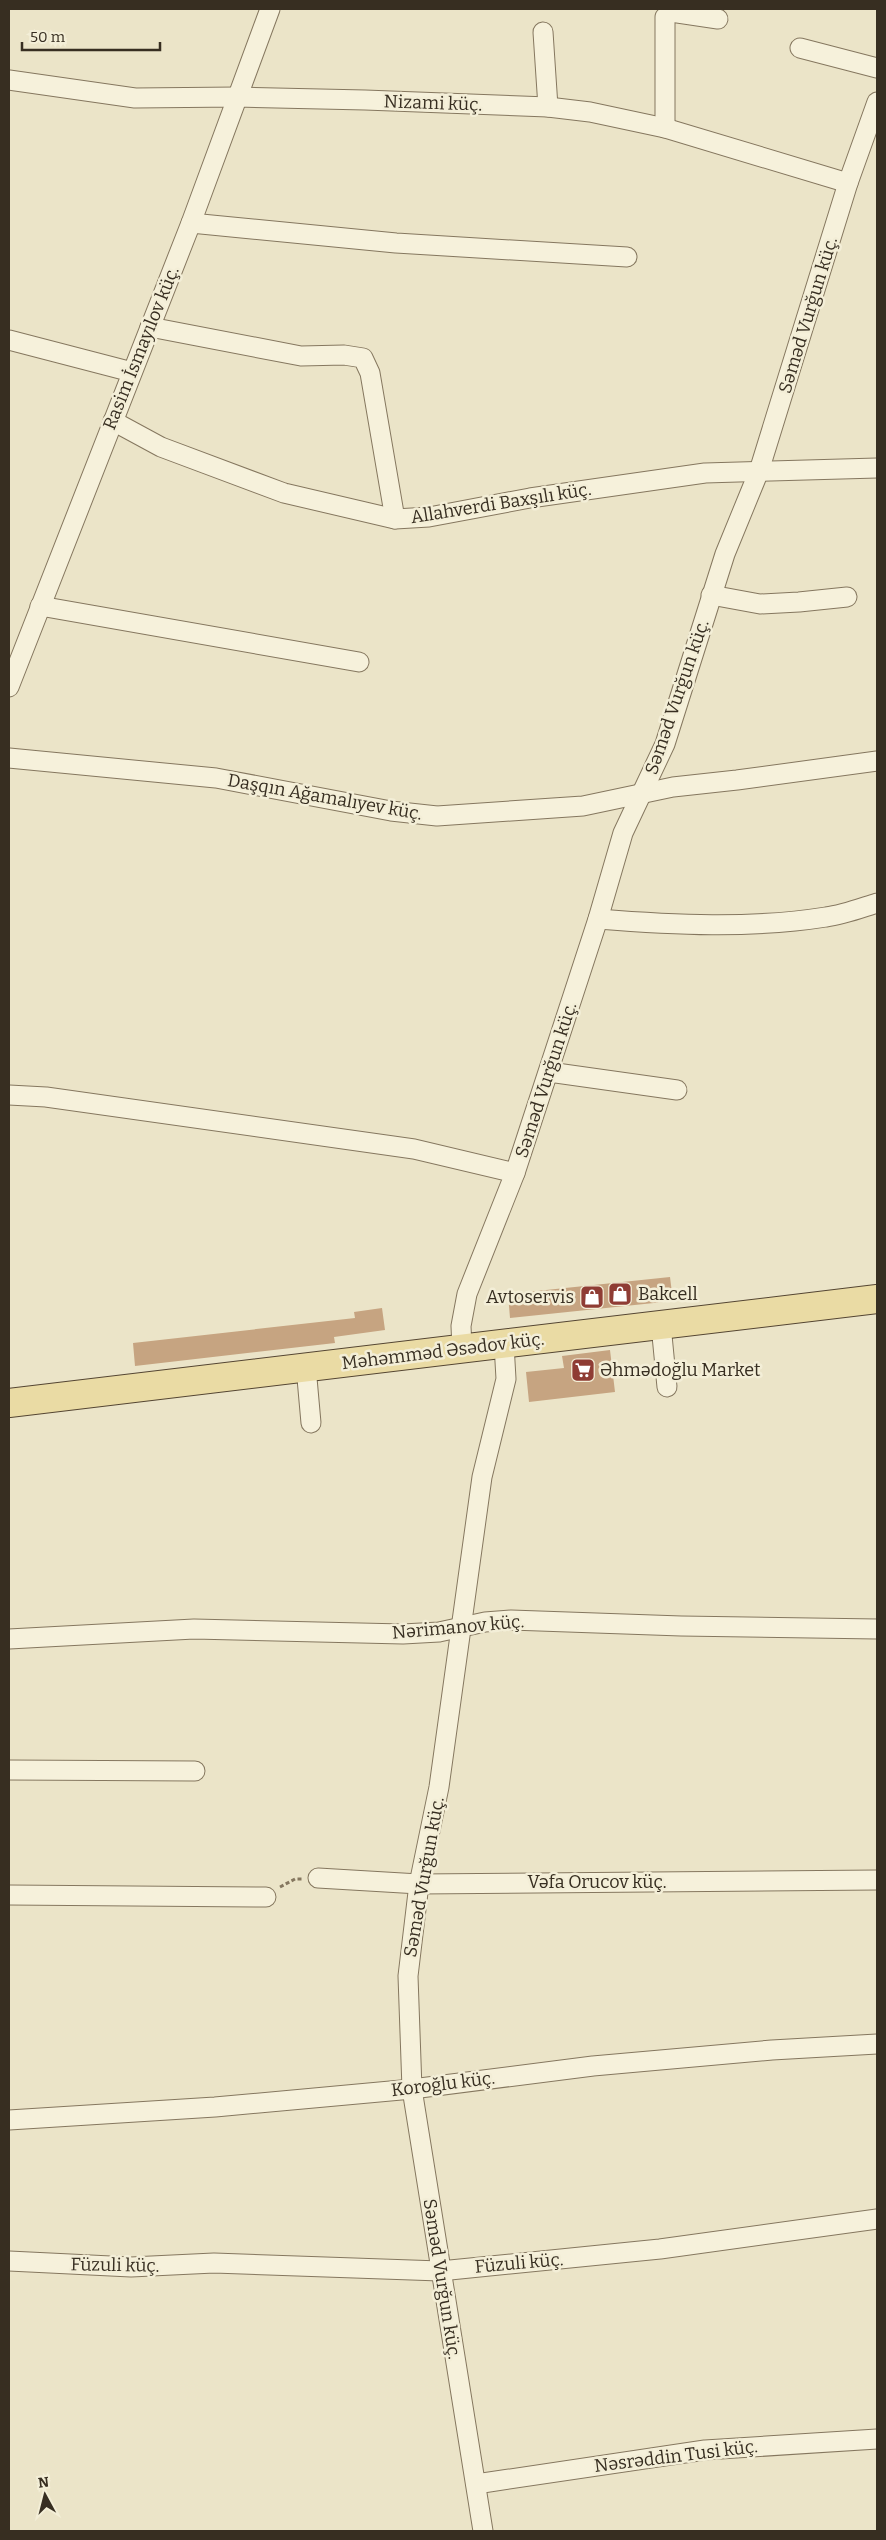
<svg xmlns="http://www.w3.org/2000/svg" width="886" height="2540" viewBox="0 0 886 2540" font-family="Bitter,serif">
<style>
.building{fill:#c6a481}
.lines{fill:none;stroke-linecap:round;stroke-linejoin:round}
.minor-casing{stroke:#85775f;stroke-width:21}
.primary-casing{stroke:#544532;stroke-width:30}
.path{stroke:#85775f;stroke-width:3;stroke-dasharray:4 2.5;stroke-linecap:butt}
.minor{stroke:#f6f1db;stroke-width:19}
.primary{stroke:#eadba4;stroke-width:28}
.labels{text-anchor:middle;stroke-width:5;stroke-linejoin:round;paint-order:stroke}
.street-label{font-size:18px;fill:#372e21;stroke:#f3eed7}
.poi-label{font-size:18px;fill:#372e21;stroke:#f3eed7;text-anchor:start}
</style>
<rect width="100%" height="100%" fill="#ebe4c8"/>
<g class="building">
<path d="M670 1277 673 1301 510 1318 508 1294Z"/>
<path d="M382 1308 385 1330 334 1337 335 1343 135 1366 133 1343 355 1318 354 1312Z"/>
<path d="M610 1350 615 1392 529 1402 526 1372 564 1368 562 1356Z"/>
</g>
<g class="lines">
<g class="minor-casing">
<g id="minor">
<path d="M543 32 548 107"/>
<path d="M800 48 877 68"/>
<path d="M9 80 135 98 237 97 365 100 548 107 590 112 665 128 848 183"/>
<path d="M665 128V17L671 12 718 19"/>
<path d="M191 223 396 243 627 257"/>
<path d="M150 327 301 356 344 355 363 358 370 373 395 519"/>
<path d="M9 340 132 372"/>
<path d="M113 421 161 447 284 493 395 519 429 517 530 498 705 473 877 468"/>
<path d="M711 595 760 604 799 602 847 597"/>
<path d="M40 606 359 662"/>
<path d="M9 687 191 223 270 9"/>
<path d="M9 758 216 778 391 811 437 816 583 806 673 787 737 780 877 761"/>
<path d="M598 919C674 925 750 929 826 917 843 915 861 908 877 903"/>
<path d="M549 1072 677 1090"/>
<path d="M9 1095 46 1097 414 1149 515 1173"/>
<path d="M661 1325 667 1387"/>
<path d="M462 1349 461 1326 467 1294 515 1173 598 919 623 833 665 744 725 554 759 471 848 183 877 102"/>
<path d="M306 1367 311 1423"/>
<path d="M9 1639 194 1629 403 1634 439 1632 485 1622 511 1620 681 1626 877 1629"/>
<path d="M9 1770 195 1771"/>
<path d="M318 1878 419 1884 877 1880"/>
<path d="M9 1895 266 1897"/>
<path d="M9 2120 215 2107 412 2089 593 2066 772 2050 877 2044"/>
<path d="M9 2261 131 2267 214 2263 440 2271 660 2249 877 2219"/>
<path d="M476 2484 705 2450 877 2439"/>
<path d="M483 2531 412 2089 408 1976 419 1884 439 1787 482 1477 506 1379 504 1344"/>
</g>
</g>
<g class="primary-casing">
<path id="primary" d="M9 1403 877 1299"/>
</g>
<path class="path" d="M280 1887 295 1879H302"/>
<use href="#minor" class="minor"/>
<use href="#primary" class="primary"/>
</g>
<defs>
<g id="shop-square" transform="scale(1.25)"><rect x="-9" y="-9" width="18" height="18" rx="4" fill="#8f3c34" stroke="#f3eed7"/><path d="M-5-2.5h2.3a2.7 3.5 0 0 1 5.4 0H5L5.5 6h-11ZM-1.5-2.5h3a1.5 2.3 0 0 0-3 0Z" fill="#fff"/></g>
<g id="supermarket-square" transform="scale(1.25)"><rect x="-9" y="-9" width="18" height="18" rx="4" fill="#8f3c34" stroke="#f3eed7"/><path d="M-6-5.5h2.5l.6 2H6L4.5 2H-2.5L-4.4-4H-6ZM-1.5 3.2a1.3 1.3 0 1 0 .1 0ZM3 3.2a1.3 1.3 0 1 0 .1 0Z" fill="#fff"/></g>
</defs>
<g fill-rule="evenodd">
<use href="#shop-square" x="620" y="1294"/>
<use href="#shop-square" x="592" y="1297"/>
<use href="#supermarket-square" x="583" y="1370"/>
</g>
<g class="labels">
<g class="street-label">
<text transform="translate(433 103) rotate(2)" y="6">Nizami küç.</text>
<text transform="translate(808 315) rotate(-73)" y="6">Səməd Vurğun küç.</text>
<text transform="translate(141 348) rotate(-68)" y="6">Rasim İsmayılov küç.</text>
<text transform="translate(501 503) rotate(-9)" y="6">Allahverdi Baxşılı küç.</text>
<text transform="translate(677 697) rotate(-71)" y="6">Səməd Vurğun küç.</text>
<text transform="translate(325 797) rotate(10)" y="6">Daşqın Ağamalıyev küç.</text>
<text transform="translate(546 1080) rotate(-72)" y="6">Səməd Vurğun küç.</text>
<text transform="translate(443 1351) rotate(-7)" y="6">Məhəmməd Əsədov küç.</text>
<text transform="translate(458 1627) rotate(-5)" y="6">Nərimanov küç.</text>
<text transform="translate(424 1877) rotate(-80)" y="6">Səməd Vurğun küç.</text>
<text x="597" y="1888">Vəfa Orucov küç.</text>
<text transform="translate(443 2084) rotate(-7)" y="6">Koroğlu küç.</text>
<text transform="translate(519 2263) rotate(-5)" y="6">Füzuli küç.</text>
<text transform="translate(115 2265) rotate(1)" y="6">Füzuli küç.</text>
<text transform="translate(442 2279) rotate(81)" y="6">Səməd Vurğun küç.</text>
<text transform="translate(676 2456) rotate(-7)" y="6">Nəsrəddin Tusi küç.</text>
</g>
<g class="poi-label">
<text x="638" y="1300">Bakcell</text>
<text x="574" y="1303" text-anchor="end">Avtoservis</text>
<text x="600" y="1376">Əhmədoğlu Market</text>
</g>
</g>
<rect width="886" height="2540" fill="none" stroke="#372e21" stroke-width="20"/>
<g transform="translate(45 2495) rotate(353)" stroke="#f3eed7" stroke-width="4" paint-order="stroke">
<path d="M0-4L9 19L0 12L-9 19Z" fill="#372e21"/>
<text y="-8" font-size="14" font-weight="bold" text-anchor="middle" fill="#372e21">N</text>
</g>
<path d="M22 42v8h138v-8" fill="none" stroke="#372e21" stroke-width="2.5"/>
<text x="30" y="42" font-size="15" fill="#372e21" stroke="#f3eed7" stroke-width="4" paint-order="stroke">50 m</text>
</svg>
